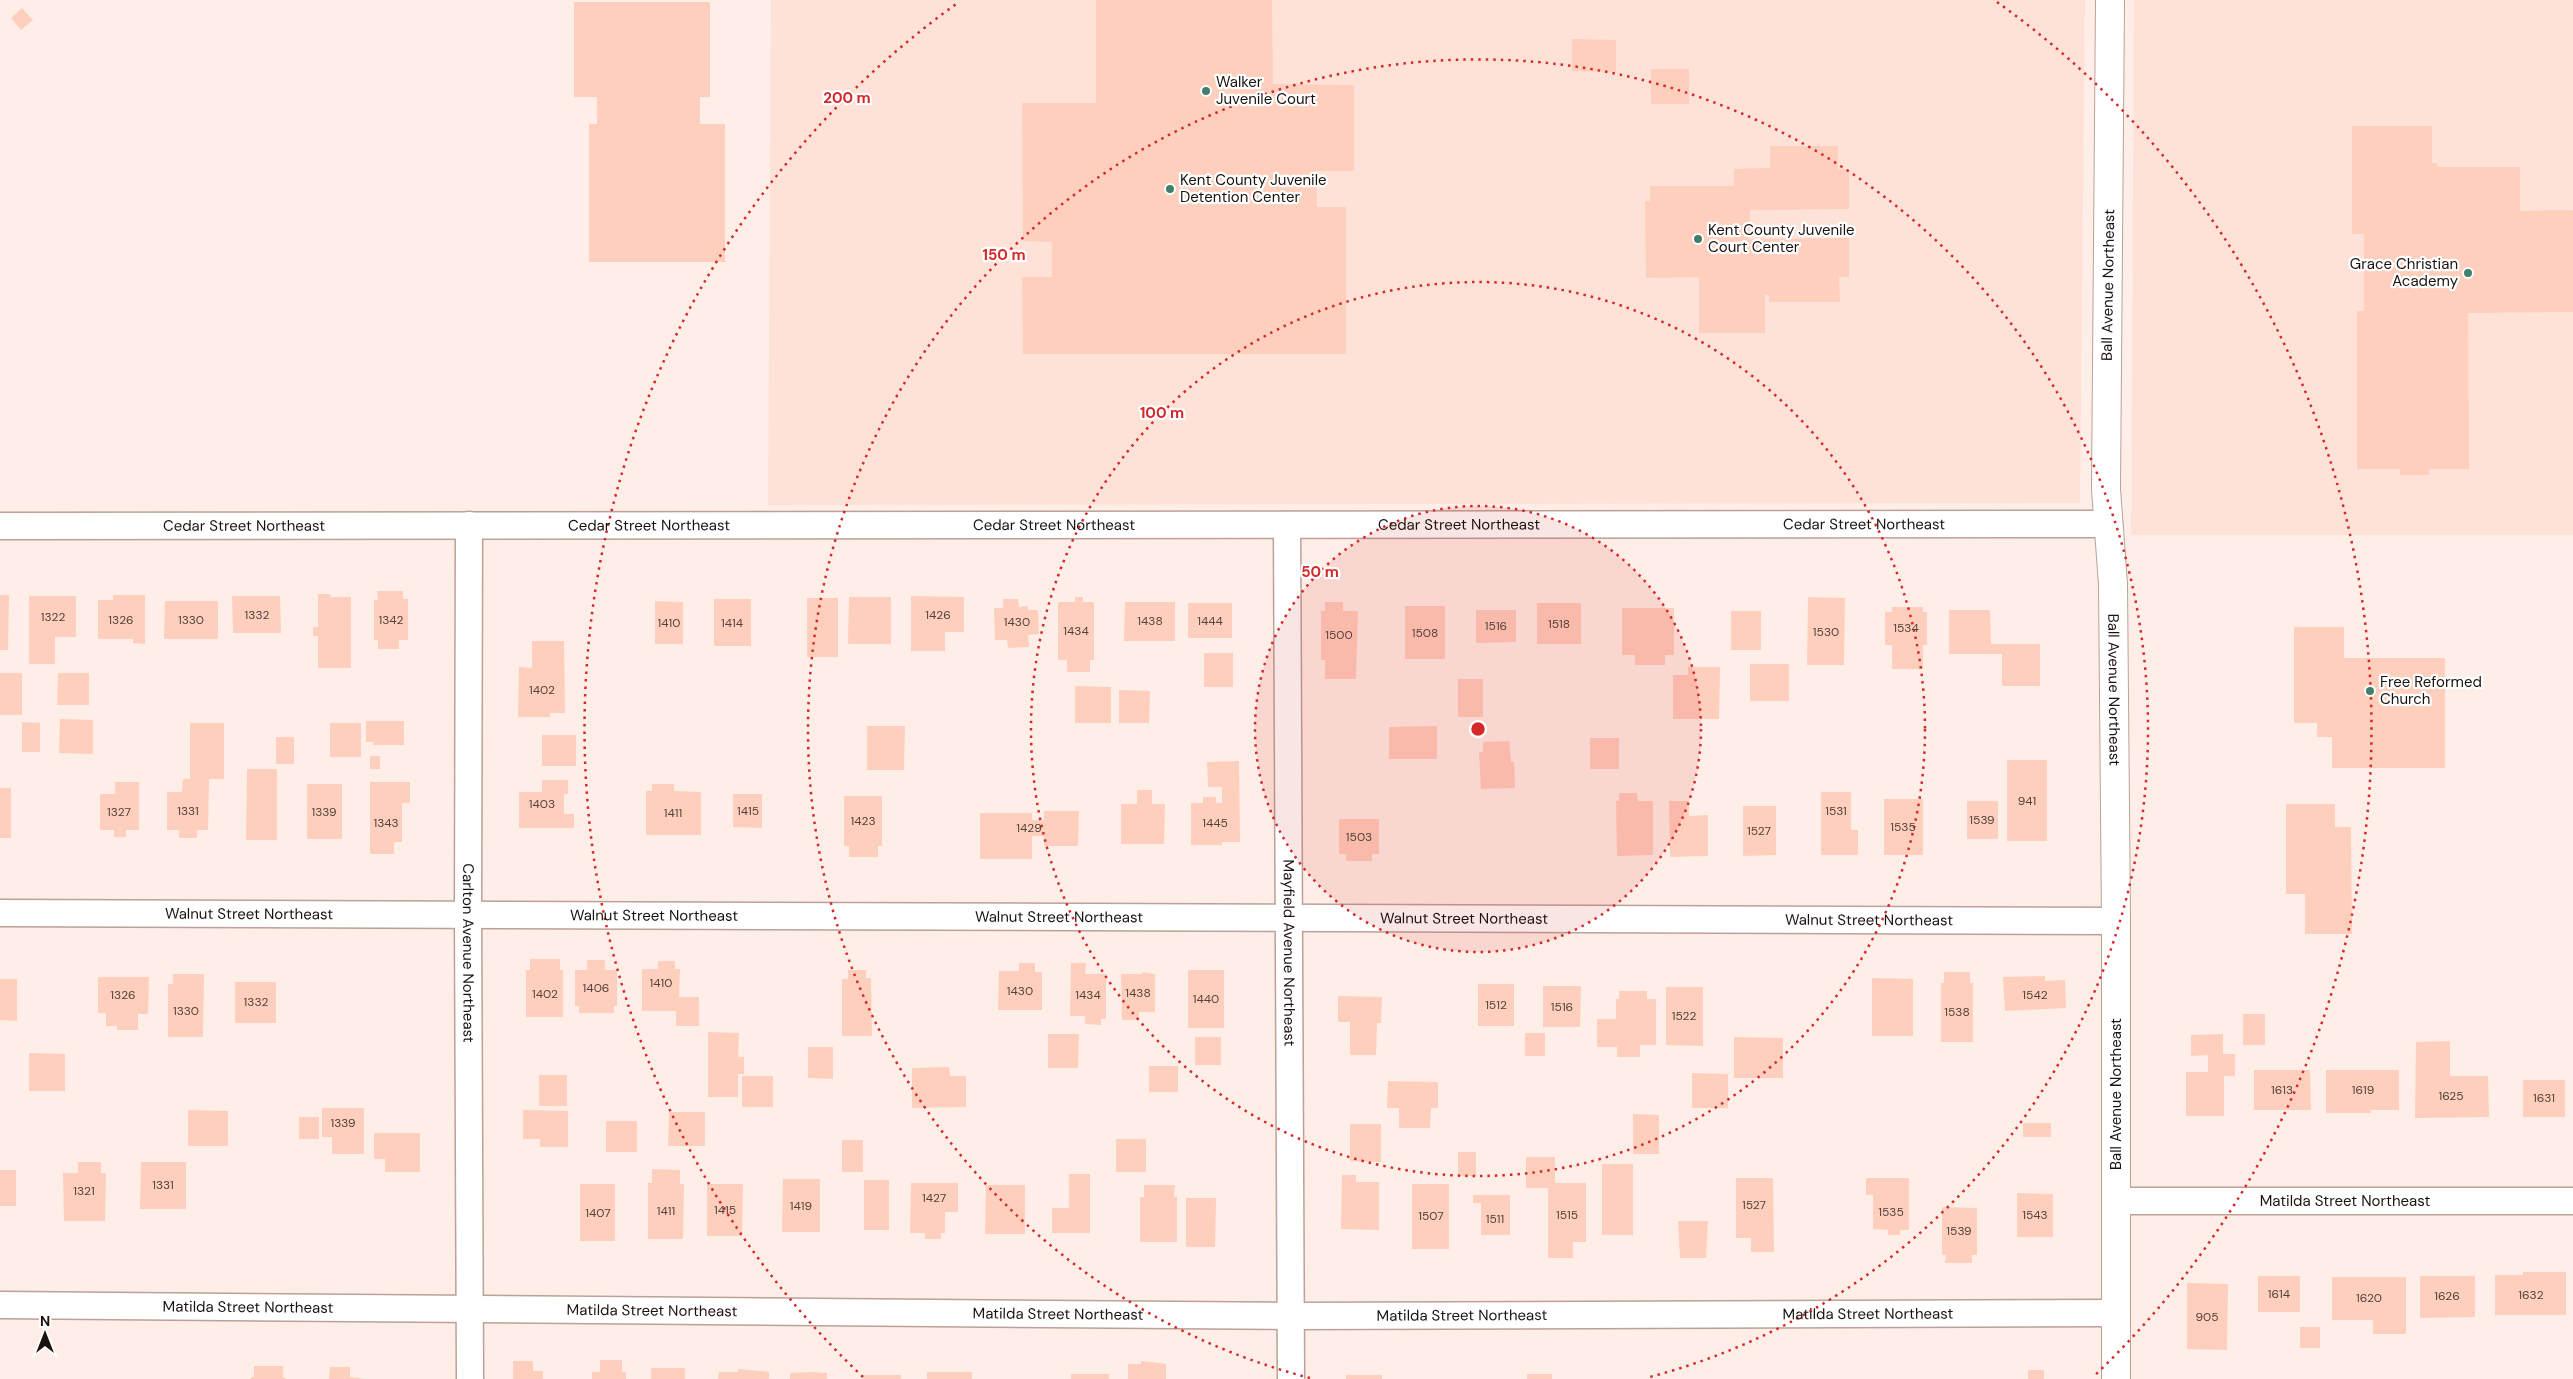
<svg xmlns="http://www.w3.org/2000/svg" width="2573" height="1379" viewBox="0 0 2573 1379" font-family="'DM Sans',sans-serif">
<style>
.built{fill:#fee2d7}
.building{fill:#fecfbd}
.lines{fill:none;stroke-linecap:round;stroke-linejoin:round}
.minor-casing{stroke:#bba197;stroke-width:29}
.tertiary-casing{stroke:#bba197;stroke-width:30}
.minor{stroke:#fff;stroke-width:26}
.tertiary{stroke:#fff;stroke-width:28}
.ring{fill:none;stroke:#d62828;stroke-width:2.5;stroke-dasharray:2.5 5}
.poi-dot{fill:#407f6b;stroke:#fff;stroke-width:2}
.labels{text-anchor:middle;stroke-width:4.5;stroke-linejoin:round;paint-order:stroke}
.number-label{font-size:12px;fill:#54413a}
.poi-label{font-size:15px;fill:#1b120f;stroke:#fff;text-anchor:start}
.street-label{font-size:15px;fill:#1b120f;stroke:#fff}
.centre{fill:#d62828;stroke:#fff;stroke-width:2.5}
.ring-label{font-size:15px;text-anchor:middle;font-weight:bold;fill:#d62828;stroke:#fff;stroke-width:4.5;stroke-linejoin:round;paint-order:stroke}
</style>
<rect width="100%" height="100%" fill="#feeee7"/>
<g class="built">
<path d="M771 0H2085L2080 503 768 505Z"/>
<path d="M2134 0H2573V535H2131Z"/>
</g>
<g class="building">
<path d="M1096 0H1272L1273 84 1354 85V171H1316L1317 207H1346V354H1023L1022 277H1052V242L1023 241 1022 103H1096Z"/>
<path d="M574 2H710V97H700V124H725V262H589V124H597V97H574Z"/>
<path d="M22 8 33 20 21 30 11 18Z"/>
<path d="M1572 39 1616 40V72L1572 71Z"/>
<rect x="1651" y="69" width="38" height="35"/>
<path d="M2352 126H2432V163H2437V167H2520V211L2573 210V312L2468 313 2469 469H2429V475H2400V469H2357V311H2364V234H2352Z"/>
<path d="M1770 146H1838V169H1849V209L1750 210V239L1849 238V277H1839L1840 302H1769V295H1765V333H1699V277L1646 278 1645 201H1650V186H1734V169L1770 168Z"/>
<path d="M377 591H403V599H408V640H399V649H378V640H374V600H378Z"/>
<path d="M318 594H330L331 597H351V668H318V636H313V627H318Z"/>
<path d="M0 595H9L8 650H0Z"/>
<path d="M113 595H145V644L133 643V639H98V600H113Z"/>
<path d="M29 596H76V637H55V664H29Z"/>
<path d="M232 596H280L281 633H233Z"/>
<path d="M911 596 964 597V632H945V651H911Z"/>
<path d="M849 597H891V644H848Z"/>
<path d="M1075 597H1083V602H1094V660H1090V672H1067V660H1058V602H1075Z"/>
<path d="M1808 597 1845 598 1844 665H1807Z"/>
<rect x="807" y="598" width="31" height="59"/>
<rect x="714" y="599" width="37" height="47"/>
<path d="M1003 599H1018L1019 607 1028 606V610H1038L1039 634 1028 635 1029 647 1008 648 1007 640H995L994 608H1003Z"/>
<path d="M165 601H218V639H164Z"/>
<path d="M655 601 683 602V644H655Z"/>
<path d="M1125 602H1175V641H1124Z"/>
<path d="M1325 602H1343V611H1358L1356 679H1325V660H1321V611H1325Z"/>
<rect x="1188" y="603" width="44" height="35"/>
<rect x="1537" y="603" width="44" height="41"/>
<rect x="1405" y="606" width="40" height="53"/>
<path d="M1892 607H1923V612H1927V645H1923V669H1892V645H1885V612H1892Z"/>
<path d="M1622 608H1674V655H1665V665H1635V655H1622Z"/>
<path d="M1476 610H1516V642L1476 643Z"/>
<path d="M1949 610H1990L1991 644H2040V686H2002V654H1949Z"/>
<rect x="1731" y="611" width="30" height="39"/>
<path d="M2294 627H2344V658H2445V768H2332V737H2317V723H2294Z"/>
<path d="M532 641H564L565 713H550V717H518L519 667 532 668Z"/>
<rect x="1204" y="653" width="29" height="34"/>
<rect x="1750" y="664" width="39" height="37"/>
<path d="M1688 667H1720L1719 719H1673V675H1688Z"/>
<rect x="0" y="673" width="22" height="42"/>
<path d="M58 673H89V705H57Z"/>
<rect x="1458" y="679" width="25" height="38"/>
<path d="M1075 686 1111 687V723H1075Z"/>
<path d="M1119 690 1150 691 1149 723H1119Z"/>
<path d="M60 719 93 720V754L59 753Z"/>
<path d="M366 721H404V745H373V742H366Z"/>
<path d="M22 722 40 723V752H22Z"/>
<path d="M190 723H224V779H209L208 830H197V838H179V830H167V792H182L183 779H190Z"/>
<rect x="330" y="723" width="31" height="34"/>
<path d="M867 726H905L904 770H867Z"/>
<path d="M1437 726V759H1389V727Z"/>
<rect x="542" y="735" width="34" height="31"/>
<rect x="276" y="737" width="18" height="27"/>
<rect x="1590" y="738" width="29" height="31"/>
<path d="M1509 741 1511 762H1514L1515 788 1481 789 1479 752H1483V742Z"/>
<rect x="370" y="756" width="10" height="13"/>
<rect x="2007" y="760" width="40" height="81"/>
<path d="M1239 761 1240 842H1222V845H1191V803H1203V797H1216V803H1222V787H1208L1207 762Z"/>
<path d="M247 769H277V840H246Z"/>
<path d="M542 780H568V794H564V814H574V828H519V792H542Z"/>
<path d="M115 782H139V830H126V837H114V830H100V794H115Z"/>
<path d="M370 782H410V803H402V842H394V854H370Z"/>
<rect x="307" y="784" width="35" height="55"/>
<path d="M652 784H674V791L701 792V835H646V791H652Z"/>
<rect x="0" y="788" width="11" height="50"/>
<path d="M1137 790H1152V804H1165L1164 844H1121V804H1137Z"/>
<path d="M1821 792H1851V830H1858V855H1821Z"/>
<path d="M1619 793H1637L1638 801H1653V855L1617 856 1616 801H1619Z"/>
<path d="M733 794H762V828L733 827Z"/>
<path d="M844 796H882V846H878V857H849V846H844Z"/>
<rect x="1884" y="799" width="39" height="56"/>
<path d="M1669 801H1689V816L1708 815V856L1670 857Z"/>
<rect x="1967" y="801" width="31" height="38"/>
<path d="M2286 804H2335V827H2351L2352 934H2305V894H2286Z"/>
<path d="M1743 806H1776V855L1743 856Z"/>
<path d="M1044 811H1079L1078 846H1044V836H1032V859H980V813H1032V820H1044Z"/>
<path d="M1339 819H1379V854H1372V861H1346V854H1339Z"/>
<path d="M530 959H560V970H563V1017H526V970H530Z"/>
<path d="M587 960H605V970H617V1006H614V1013H579V1006H575V970H587Z"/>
<path d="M658 961H675V969H680L679 997H699V1026H676V1011H642V969H658Z"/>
<path d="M1019 963H1035V972H1042V1010H998L999 971H1019Z"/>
<path d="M1071 963H1086L1085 974H1106V1019H1101V1025L1085 1024V1016H1070Z"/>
<path d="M848 970H866V978H871L872 1036H842V979H848Z"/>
<rect x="1188" y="970" width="36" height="58"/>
<path d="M1142 972 1155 974V1012H1139V1020H1122L1121 974H1142Z"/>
<path d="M1944 972H1970V983H1973V1042H1941V983H1944Z"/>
<path d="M173 974H204L203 1037H168V984H173Z"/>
<path d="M2045 976V981L2065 980 2066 1008 2005 1011 2003 977Z"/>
<path d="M98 977H149L148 1014H138V1030H117V1026H106V1013H98Z"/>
<path d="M1872 978 1913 979V1036H1872Z"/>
<path d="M0 979H17V1021L0 1020Z"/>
<rect x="235" y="982" width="41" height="41"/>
<rect x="1478" y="984" width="36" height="42"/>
<path d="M1543 986H1581L1580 1027H1543Z"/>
<path d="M1666 987H1703V1046L1666 1045Z"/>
<path d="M1619 991H1647V999H1656V1045H1640V1057H1617V1047H1597V1019H1616V999H1619Z"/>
<path d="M1338 996 1382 997 1381 1023H1377L1376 1055H1350V1022H1338Z"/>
<rect x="2243" y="1014" width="22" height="31"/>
<path d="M708 1032 739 1033 738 1057H744V1074H738V1097H708Z"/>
<rect x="1525" y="1033" width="20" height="23"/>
<path d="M1048 1034H1079L1078 1068H1048Z"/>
<path d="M2223 1034V1054H2235V1076H2224V1116H2186V1072H2208V1055L2191 1056V1035Z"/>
<rect x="1195" y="1037" width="26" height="28"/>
<path d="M1734 1037 1783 1038V1078H1734Z"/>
<path d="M2450 1041V1076H2488L2489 1117 2415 1118 2416 1042Z"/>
<path d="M808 1047H833V1079L808 1078Z"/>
<path d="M29 1053 65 1054V1091H29Z"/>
<rect x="1149" y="1066" width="29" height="26"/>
<path d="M949 1067 950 1076H966V1107L912 1108V1068Z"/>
<path d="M2254 1070H2310L2311 1110H2254Z"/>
<path d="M2326 1070H2399V1110H2371V1113H2326Z"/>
<path d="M1692 1073 1728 1074V1108H1692Z"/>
<rect x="539" y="1075" width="28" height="31"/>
<rect x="742" y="1076" width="31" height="31"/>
<rect x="2523" y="1080" width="42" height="37"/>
<path d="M1388 1081 1438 1082V1108H1431L1430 1128H1399V1108H1387Z"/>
<path d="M322 1108H364V1154H332V1137H322Z"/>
<path d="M188 1110 228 1111V1146H188Z"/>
<path d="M523 1110 568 1111V1147H540V1139H523Z"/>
<path d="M669 1112H705V1146H668Z"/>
<path d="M1633 1114 1659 1115V1154H1633Z"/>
<rect x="299" y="1117" width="20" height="22"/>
<rect x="606" y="1121" width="31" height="31"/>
<rect x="2023" y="1123" width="28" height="14"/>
<path d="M1350 1124H1381V1162L1350 1161Z"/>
<path d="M374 1133H420V1172H385V1159H374Z"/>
<rect x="1116" y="1139" width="30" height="33"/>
<rect x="842" y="1140" width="21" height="32"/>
<rect x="1458" y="1152" width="18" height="24"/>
<path d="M1526 1157H1555V1183H1586V1242H1573V1258H1548V1188H1526Z"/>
<path d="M78 1162H101V1173H106L105 1221H64L63 1173H78Z"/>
<path d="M141 1162H186V1209H140Z"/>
<rect x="1602" y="1164" width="31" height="71"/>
<path d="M652 1169 680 1170V1184H684L683 1239H648V1183H652Z"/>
<rect x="0" y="1170" width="16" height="36"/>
<path d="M1069 1174H1090V1233H1052V1208H1069Z"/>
<path d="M1342 1175H1356V1182H1379V1230L1341 1229Z"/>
<path d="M1736 1178H1773L1774 1252H1751V1238H1736Z"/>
<path d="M1866 1178H1909V1230H1900V1235H1888V1230L1873 1229V1195H1866Z"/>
<path d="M783 1179H820V1232H782Z"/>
<rect x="864" y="1180" width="25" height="50"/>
<path d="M911 1183H958V1212H945V1233H941V1239H925V1233H910Z"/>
<rect x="580" y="1184" width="35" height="57"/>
<path d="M707 1184H743L742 1236H707Z"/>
<rect x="1412" y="1184" width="37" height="65"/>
<path d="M986 1185H1025V1234H985Z"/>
<path d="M1144 1185H1175L1174 1197H1177V1242H1140V1197H1144Z"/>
<path d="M2017 1193 2053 1194V1237H2017Z"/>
<path d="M1473 1195H1510V1235H1481V1203H1473Z"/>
<path d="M1186 1198H1216L1215 1247H1186Z"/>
<path d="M1942 1207 1977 1208V1255H1972V1263H1945L1946 1255H1942Z"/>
<path d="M1678 1221H1708L1706 1258H1680Z"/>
<path d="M2523 1272H2566V1315H2495V1275H2523Z"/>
<rect x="2258" y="1276" width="42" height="36"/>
<path d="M2420 1276H2475V1317L2420 1318Z"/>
<path d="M2332 1277H2406V1334H2373V1320H2332Z"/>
<path d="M2187 1283 2228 1284 2227 1350 2187 1349Z"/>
<rect x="2300" y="1327" width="20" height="21"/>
<path d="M600 1360H622V1372H626V1379H592V1372H600Z"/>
<path d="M513 1361H533V1371H543V1379H513Z"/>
<path d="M1141 1361 1166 1364V1379H1128V1364H1141Z"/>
<path d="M254 1366H283V1377L287 1379H251V1377H254Z"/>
<path d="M330 1367H350V1377L365 1379H329Z"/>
<rect x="651" y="1368" width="34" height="11"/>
<path d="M738 1369 769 1372V1379H718L719 1372H738Z"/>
<rect x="2028" y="1370" width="16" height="9"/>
<path d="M813 1372 827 1373V1379H790V1373Z"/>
<rect x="927" y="1372" width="45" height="7"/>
<rect x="1071" y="1374" width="38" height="5"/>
<rect x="1527" y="1374" width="25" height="5"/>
<rect x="863" y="1375" width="38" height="4"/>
<rect x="1346" y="1375" width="36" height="4"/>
</g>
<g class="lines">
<g class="minor-casing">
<g id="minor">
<path id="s1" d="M469 525 468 914 470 1379"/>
<path id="s2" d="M1287 525 1291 1379"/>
<path id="s3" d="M0 526 2109 524"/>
<path id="s4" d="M0 913 2116 921"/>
<path id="s5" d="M2116 1201H2573"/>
<path id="s6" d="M0 1305 1292 1316 2116 1313"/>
</g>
</g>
<g class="tertiary-casing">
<g id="tertiary">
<path id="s7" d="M2110 0 2106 489 2113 584 2116 921V1379"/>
</g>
</g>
<use href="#minor" class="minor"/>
<use href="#tertiary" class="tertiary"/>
</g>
<circle cx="1478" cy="729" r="223" fill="#d62828" fill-opacity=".12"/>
<g class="ring">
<circle cx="1478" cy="729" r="223"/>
<circle cx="1478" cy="729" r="447"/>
<path d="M1310 1378A670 670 0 1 1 1646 1378"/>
<path d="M863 1377A893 893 0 0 1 959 2M1997 2A893 893 0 0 1 2093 1377"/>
</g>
<g class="poi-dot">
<circle cx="1206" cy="91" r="5"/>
<circle cx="1170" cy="189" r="5"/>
<circle cx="1698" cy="239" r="5"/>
<circle cx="2468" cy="273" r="5"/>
<circle cx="2370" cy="691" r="5"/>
</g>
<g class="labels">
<g class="number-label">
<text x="257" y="619">1332</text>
<text x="938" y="619">1426</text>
<text x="53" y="621">1322</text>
<text x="121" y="624">1326</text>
<text x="191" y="624">1330</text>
<text x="391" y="624">1342</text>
<text x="1150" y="625">1438</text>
<text x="1210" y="625">1444</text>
<text x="1017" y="626">1430</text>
<text x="669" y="627">1410</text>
<text x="732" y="627">1414</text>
<text x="1559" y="628">1518</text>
<text x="1496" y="630">1516</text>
<text x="1906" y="632">1534</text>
<text x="1076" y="635">1434</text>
<text x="1826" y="636">1530</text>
<text x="1425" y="637">1508</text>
<text x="1339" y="639">1500</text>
<text x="542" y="694">1402</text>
<text x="2027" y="805">941</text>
<text x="542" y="808">1403</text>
<text x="188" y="815">1331</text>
<text x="748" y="815">1415</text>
<text x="1836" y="815">1531</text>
<text x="119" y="816">1327</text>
<text x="324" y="816">1339</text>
<text x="673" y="817">1411</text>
<text x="1982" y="824">1539</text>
<text x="863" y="825">1423</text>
<text x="386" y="827">1343</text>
<text x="1215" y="827">1445</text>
<text x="1903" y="831">1535</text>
<text x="1029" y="832">1429</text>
<text x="1759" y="835">1527</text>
<text x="1359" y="841">1503</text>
<text x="661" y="987">1410</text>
<text x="596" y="992">1406</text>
<text x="1020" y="995">1430</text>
<text x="1138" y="997">1438</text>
<text x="545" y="998">1402</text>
<text x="123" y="999">1326</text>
<text x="1088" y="999">1434</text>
<text x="2035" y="999">1542</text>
<text x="1206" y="1003">1440</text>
<text x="256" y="1006">1332</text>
<text x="1496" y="1009">1512</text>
<text x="1562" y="1011">1516</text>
<text x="186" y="1015">1330</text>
<text x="1957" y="1016">1538</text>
<text x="1684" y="1020">1522</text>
<text x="2282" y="1094">1613</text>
<text x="2363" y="1094">1619</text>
<text x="2451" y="1100">1625</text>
<text x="2544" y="1102">1631</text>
<text x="343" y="1127">1339</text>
<text x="163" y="1189">1331</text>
<text x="84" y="1195">1321</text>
<text x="934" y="1202">1427</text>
<text x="1754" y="1209">1527</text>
<text x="801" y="1210">1419</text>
<text x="725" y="1214">1415</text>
<text x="666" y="1215">1411</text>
<text x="1891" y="1216">1535</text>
<text x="598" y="1217">1407</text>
<text x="1567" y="1219">1515</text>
<text x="2035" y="1219">1543</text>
<text x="1431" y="1220">1507</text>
<text x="1495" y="1223">1511</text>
<text x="1959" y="1235">1539</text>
<text x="2279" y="1298">1614</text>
<text x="2531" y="1299">1632</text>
<text x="2447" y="1300">1626</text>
<text x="2369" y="1302">1620</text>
<text x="2207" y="1321">905</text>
</g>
<g class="poi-label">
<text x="1216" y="87">Walker<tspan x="1216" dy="17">Juvenile Court</tspan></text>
<text x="1180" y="185">Kent County Juvenile<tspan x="1180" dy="17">Detention Center</tspan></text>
<text x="1708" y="235">Kent County Juvenile<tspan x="1708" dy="17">Court Center</tspan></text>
<text x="2458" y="269" text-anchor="end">Grace Christian<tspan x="2458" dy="17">Academy</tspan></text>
<text x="2380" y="687">Free Reformed<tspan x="2380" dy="17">Church</tspan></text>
</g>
<g class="street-label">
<text transform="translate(2108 285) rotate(-89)" y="5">Ball Avenue Northeast</text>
<text dy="5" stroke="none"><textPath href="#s3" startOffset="1459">Cedar Street Northeast</textPath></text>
<text dy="5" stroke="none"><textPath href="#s3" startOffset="1864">Cedar Street Northeast</textPath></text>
<text dy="5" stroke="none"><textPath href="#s3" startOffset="649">Cedar Street Northeast</textPath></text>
<text dy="5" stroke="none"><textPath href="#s3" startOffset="244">Cedar Street Northeast</textPath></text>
<text dy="5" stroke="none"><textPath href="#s3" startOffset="1054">Cedar Street Northeast</textPath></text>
<text dy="5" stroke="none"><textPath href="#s7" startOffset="690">Ball Avenue Northeast</textPath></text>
<text dy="5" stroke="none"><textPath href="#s4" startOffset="249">Walnut Street Northeast</textPath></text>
<text dy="5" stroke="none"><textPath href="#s4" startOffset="654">Walnut Street Northeast</textPath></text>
<text dy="5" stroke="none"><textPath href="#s4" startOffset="1059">Walnut Street Northeast</textPath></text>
<text dy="5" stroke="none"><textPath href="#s4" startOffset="1464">Walnut Street Northeast</textPath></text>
<text dy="5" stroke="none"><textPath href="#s4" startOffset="1869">Walnut Street Northeast</textPath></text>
<text dy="5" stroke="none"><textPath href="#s1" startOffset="428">Carlton Avenue Northeast</textPath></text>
<text dy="5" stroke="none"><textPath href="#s2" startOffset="428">Mayfield Avenue Northeast</textPath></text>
<text transform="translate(2116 1094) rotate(-90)" y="5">Ball Avenue Northeast</text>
<text dy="5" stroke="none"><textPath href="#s5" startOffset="229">Matilda Street Northeast</textPath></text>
<text dy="5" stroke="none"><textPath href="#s6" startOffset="248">Matilda Street Northeast</textPath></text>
<text dy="5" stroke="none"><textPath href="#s6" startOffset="652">Matilda Street Northeast</textPath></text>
<text dy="5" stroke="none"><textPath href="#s6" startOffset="1058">Matilda Street Northeast</textPath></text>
<text dy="5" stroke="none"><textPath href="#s6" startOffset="1868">Matilda Street Northeast</textPath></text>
<text dy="5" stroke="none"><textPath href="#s6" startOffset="1462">Matilda Street Northeast</textPath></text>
</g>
</g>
<circle cx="1478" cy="729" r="8" class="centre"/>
<g class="ring-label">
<text x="847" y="103">200 m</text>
<text x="1004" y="260">150 m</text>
<text x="1162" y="418">100 m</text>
<text x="1320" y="577">50 m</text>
</g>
<g transform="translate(45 1334)" stroke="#ffffff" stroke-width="4" paint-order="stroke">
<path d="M0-4L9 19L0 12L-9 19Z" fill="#1b120f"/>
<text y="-8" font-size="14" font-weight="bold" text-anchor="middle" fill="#1b120f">N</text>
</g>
</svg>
